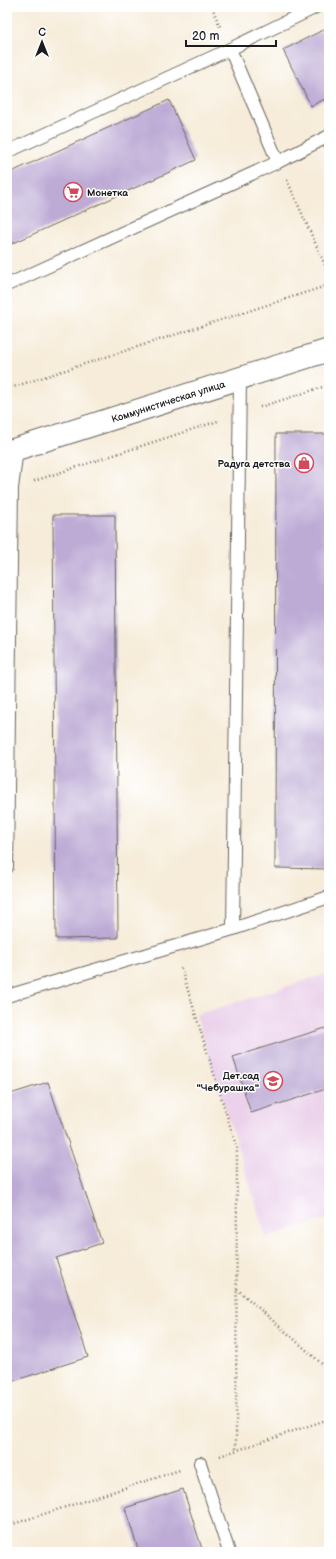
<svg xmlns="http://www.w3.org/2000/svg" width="336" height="1559" viewBox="0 0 336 1559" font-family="'Balsamiq Sans',sans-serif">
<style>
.built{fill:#ebd1eb}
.building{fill:#bdabd5}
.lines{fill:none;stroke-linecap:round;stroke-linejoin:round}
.service-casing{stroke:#68655e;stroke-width:14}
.tertiary-casing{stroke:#68655e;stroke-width:24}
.path{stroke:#68655e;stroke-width:2.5;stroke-dasharray:1 3;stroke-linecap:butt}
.service{stroke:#fff;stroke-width:12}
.tertiary{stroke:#fff;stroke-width:22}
.labels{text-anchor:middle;stroke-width:3;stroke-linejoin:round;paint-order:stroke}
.poi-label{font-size:10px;font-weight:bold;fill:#1c1c1c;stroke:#fff;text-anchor:end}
.street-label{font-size:10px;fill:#1c1c1c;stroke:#fff}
</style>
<rect width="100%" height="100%" fill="#fff"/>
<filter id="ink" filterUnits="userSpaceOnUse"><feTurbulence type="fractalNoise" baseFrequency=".025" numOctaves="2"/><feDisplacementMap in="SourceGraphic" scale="8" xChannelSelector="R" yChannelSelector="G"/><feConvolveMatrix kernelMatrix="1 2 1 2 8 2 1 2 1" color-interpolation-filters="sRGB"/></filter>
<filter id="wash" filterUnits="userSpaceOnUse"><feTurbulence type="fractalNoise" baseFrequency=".012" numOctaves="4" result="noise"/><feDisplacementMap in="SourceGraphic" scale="16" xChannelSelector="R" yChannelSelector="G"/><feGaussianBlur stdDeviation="0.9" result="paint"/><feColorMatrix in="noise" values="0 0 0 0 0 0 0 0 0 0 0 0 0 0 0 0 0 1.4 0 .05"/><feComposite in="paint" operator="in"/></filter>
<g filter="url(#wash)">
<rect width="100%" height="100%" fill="#f6ecd9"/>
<path class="built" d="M329 973V1218L266 1237 196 1015Z"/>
<g id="blocks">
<g class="building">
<path d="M329 27V97L311 106 283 50Z"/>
<path d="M169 100 196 160 7 246V174Z"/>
<path d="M276 434H329V869L275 868Z"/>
<path d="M53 515H115L118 938 56 939Z"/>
<path d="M329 1027V1088L251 1113 233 1057Z"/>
<path d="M48 1082 102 1243 56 1258 88 1357 7 1383V1095Z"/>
<path d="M183 1489 203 1552H139L125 1508Z"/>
</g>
</g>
</g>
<g filter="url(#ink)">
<use href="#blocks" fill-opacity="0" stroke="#68655e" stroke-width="1"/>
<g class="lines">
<g class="service-casing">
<g id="service">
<path d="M230 49 278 162 329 136"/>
<path d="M7 152 230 49 316 7"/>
<path d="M7 285 278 162"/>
<path d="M240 379 233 929 329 897"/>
<path d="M7 867 12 488 17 449"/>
<path d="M7 996 233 929"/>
<path d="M200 1463 229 1552"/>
</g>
</g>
<g class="tertiary-casing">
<g id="tertiary">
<path id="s1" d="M7 452 329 350"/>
</g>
</g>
<g class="path">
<path d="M212 7 221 29"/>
<path d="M287 180 329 274"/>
<path d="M7 389 329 285"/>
<path d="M260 407 329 385"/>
<path d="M34 481 218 421"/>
<path d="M181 968 237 1148 236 1450"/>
<path d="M237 1289 329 1370"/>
<path d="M220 1456 329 1419"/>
<path d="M7 1526 180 1470"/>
</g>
<use href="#service" class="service"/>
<use href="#tertiary" class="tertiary"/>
</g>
</g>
<defs>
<g id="supermarket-ring" transform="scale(1)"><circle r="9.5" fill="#fff" stroke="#d1495b" stroke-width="1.5"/><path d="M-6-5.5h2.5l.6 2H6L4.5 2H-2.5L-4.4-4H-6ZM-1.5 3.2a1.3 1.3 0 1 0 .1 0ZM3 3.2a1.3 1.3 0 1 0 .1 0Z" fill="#d1495b"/></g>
<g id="shop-ring" transform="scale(1)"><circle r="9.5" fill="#fff" stroke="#d1495b" stroke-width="1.5"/><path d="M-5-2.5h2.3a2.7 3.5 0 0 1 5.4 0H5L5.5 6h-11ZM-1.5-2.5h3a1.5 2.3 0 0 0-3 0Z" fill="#d1495b"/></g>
<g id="school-ring" transform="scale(1)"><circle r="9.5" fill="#fff" stroke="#d1495b" stroke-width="1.5"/><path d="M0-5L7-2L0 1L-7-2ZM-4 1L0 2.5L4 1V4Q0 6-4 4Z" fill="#d1495b"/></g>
</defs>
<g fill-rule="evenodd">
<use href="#supermarket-ring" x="73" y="192"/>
<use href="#shop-ring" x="304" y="463"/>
<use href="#school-ring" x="273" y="1081"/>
</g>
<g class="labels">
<g class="poi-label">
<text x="87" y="196" text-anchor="start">Монетка</text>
<text x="290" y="467">Радуга детства</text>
<text x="259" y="1079">Дет.сад<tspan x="259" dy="12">"Чебурашка"</tspan></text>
</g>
<g class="street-label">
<text dy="4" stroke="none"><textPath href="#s1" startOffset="169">Коммунистическая улица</textPath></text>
</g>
</g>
<rect width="336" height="1559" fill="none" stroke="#fff" stroke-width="24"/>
<g transform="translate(42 42)" stroke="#ffffff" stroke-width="3" paint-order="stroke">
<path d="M0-3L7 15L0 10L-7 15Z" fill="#1c1c1c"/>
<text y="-6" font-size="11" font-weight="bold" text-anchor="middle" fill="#1c1c1c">С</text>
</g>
<path d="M186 40v6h90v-6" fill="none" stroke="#1c1c1c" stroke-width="2"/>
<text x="192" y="40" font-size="12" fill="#1c1c1c" stroke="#ffffff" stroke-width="3" paint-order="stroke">20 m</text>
</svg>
